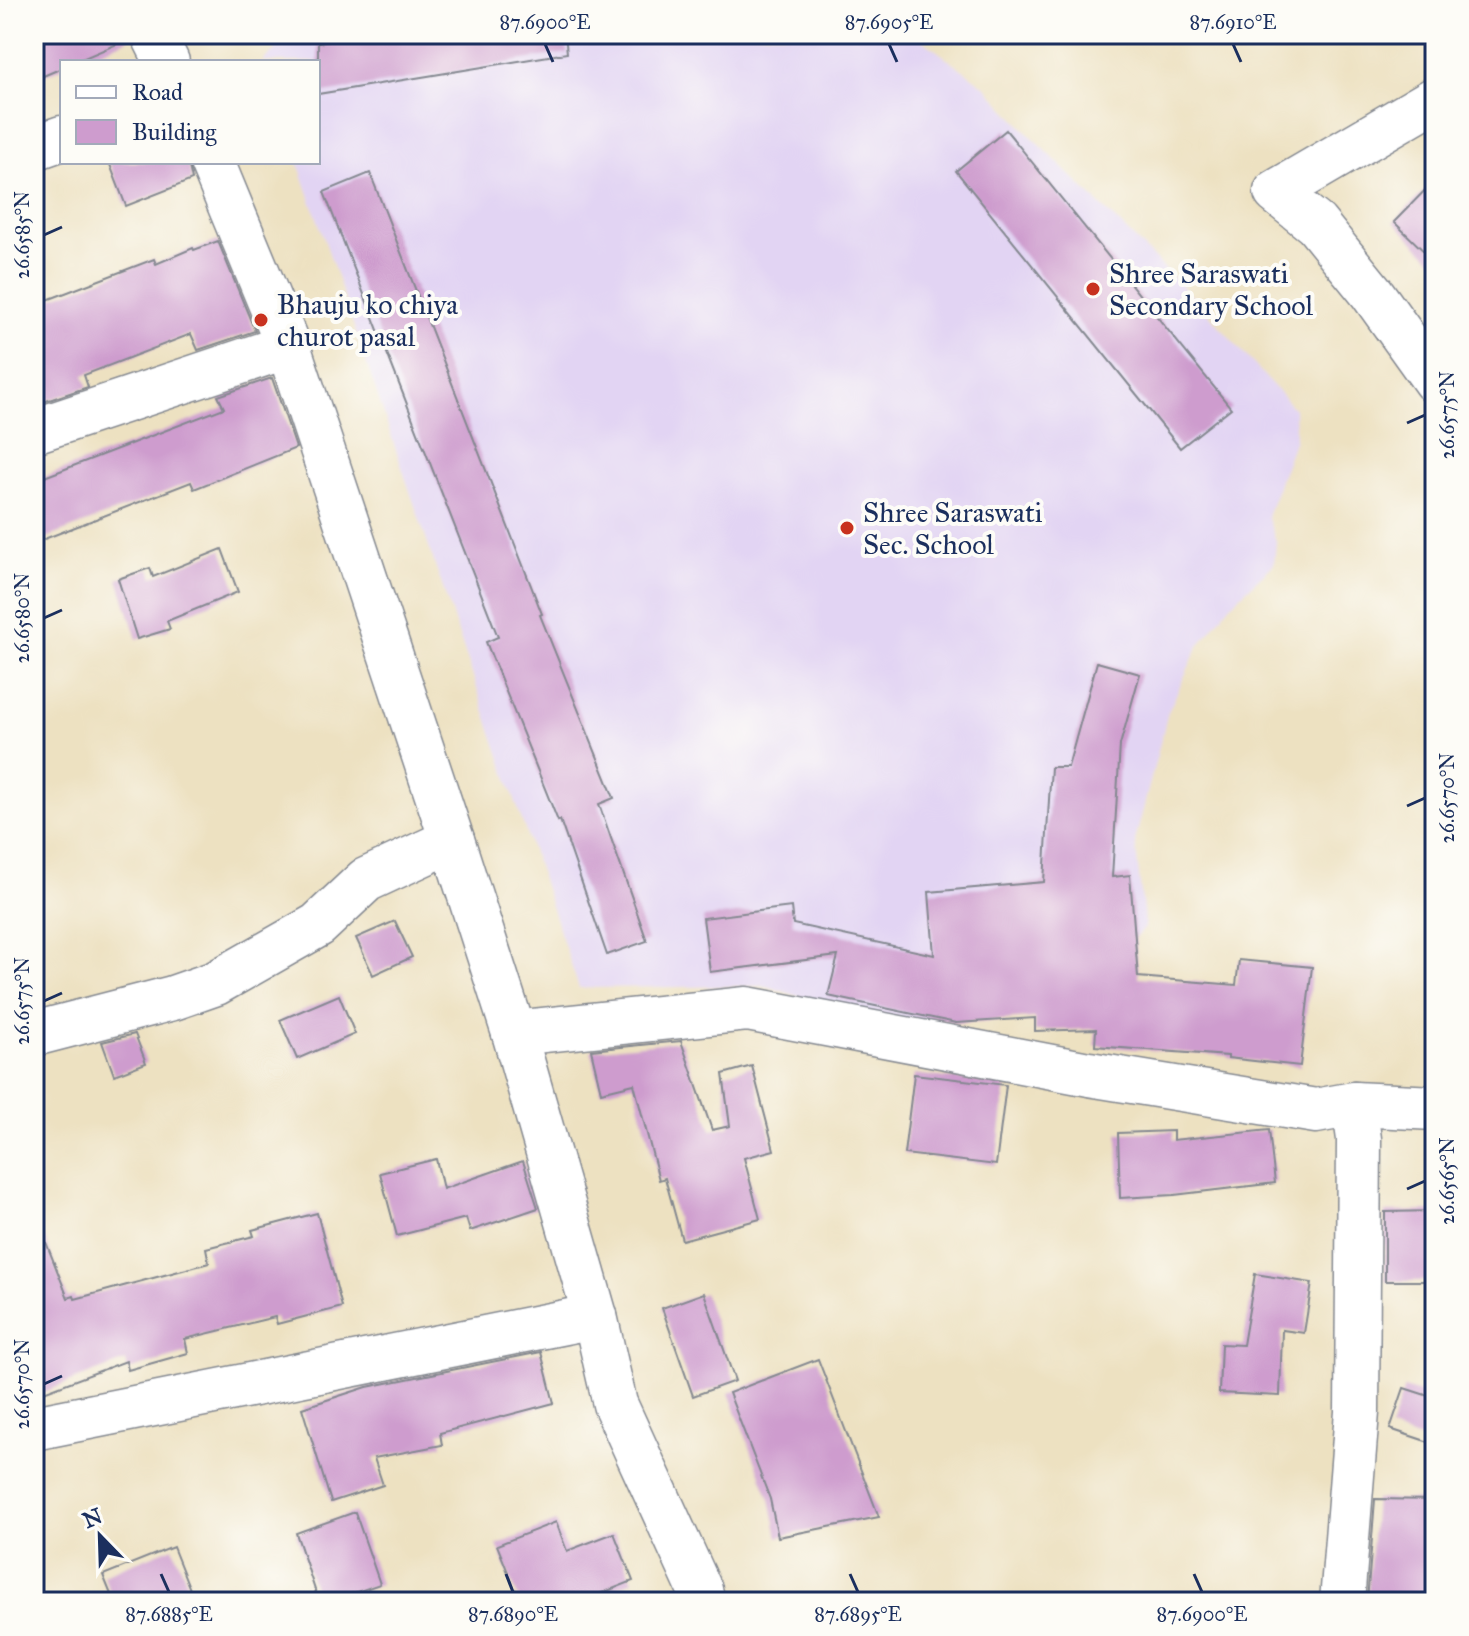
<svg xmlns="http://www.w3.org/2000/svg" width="1469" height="1636" viewBox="0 0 1469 1636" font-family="'IM FELL Great Primer',serif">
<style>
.built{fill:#e2d4f3}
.building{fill:#ce9cce}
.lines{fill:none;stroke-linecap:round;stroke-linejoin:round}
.minor-casing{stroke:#848890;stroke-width:47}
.minor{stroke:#fff;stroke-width:44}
.ticks{fill:none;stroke:#1b2f5e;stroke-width:3}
.poi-dot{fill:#c8321e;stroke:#fdfcf7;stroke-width:3}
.labels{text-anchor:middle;stroke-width:8;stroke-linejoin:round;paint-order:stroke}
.poi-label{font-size:28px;fill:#1b2f5e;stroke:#fdfcf7;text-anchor:start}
.neatline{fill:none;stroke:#1b2f5e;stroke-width:3}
.ticks-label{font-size:20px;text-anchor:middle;fill:#1b2f5e}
</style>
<rect width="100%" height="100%" fill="#fdfcf7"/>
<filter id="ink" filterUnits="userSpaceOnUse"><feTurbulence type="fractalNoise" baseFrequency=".0125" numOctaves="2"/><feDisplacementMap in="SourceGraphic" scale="16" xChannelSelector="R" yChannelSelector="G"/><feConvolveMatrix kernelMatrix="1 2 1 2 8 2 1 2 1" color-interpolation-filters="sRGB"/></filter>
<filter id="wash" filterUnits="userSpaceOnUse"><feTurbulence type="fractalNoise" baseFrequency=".006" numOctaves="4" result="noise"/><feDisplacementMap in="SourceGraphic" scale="32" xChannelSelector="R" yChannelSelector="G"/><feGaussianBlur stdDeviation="1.8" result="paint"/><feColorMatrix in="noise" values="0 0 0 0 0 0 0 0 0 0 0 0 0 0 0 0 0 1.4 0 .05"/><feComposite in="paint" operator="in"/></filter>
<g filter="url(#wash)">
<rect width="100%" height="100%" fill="#ede1c1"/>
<path class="built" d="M330 34H918L921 39 986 87 1029 134 1195 299 1294 409 1295 439 1267 516 1276 541 1274 564 1232 603 1198 647 1168 712 1135 841 1145 927 1137 936 942 946 931 1032 871 1020 767 986 579 988 298 162H318V62H264V60L277 48 329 39Z"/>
<g id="blocks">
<g class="building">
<path d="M34 34H128L129 39 75 62H62V68L34 80Z"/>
<path d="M370 34H565L567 53 318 94V43Z"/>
<path d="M1006 130 1231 408 1180 448 956 171Z"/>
<path d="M109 162H188L192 180 126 206Z"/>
<path d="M370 173 542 614 540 615 614 798 599 804 647 941 607 955 560 820 558 821 486 642 498 637 324 192Z"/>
<path d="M1435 180V262L1394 222Z"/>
<path d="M218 241 255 331 198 350 191 334 84 375 88 387 34 405V305L154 259 156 264 193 248 194 250Z"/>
<path d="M272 378 296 448 194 489 191 482 34 543V481L224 408 218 396Z"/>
<path d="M222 549 238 592 167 621 170 629 137 639 118 579 150 568 153 577Z"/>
<path d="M1097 662 1140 674 1120 745 1112 877 1130 875 1138 977 1236 985 1239 960 1312 967 1300 1066 1228 1058V1056L1095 1046 1096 1029 1035 1031V1018L956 1023 828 996 838 956 710 972 703 918 791 907 793 924 934 955 929 892 1044 882 1051 767H1068Z"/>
<path d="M395 921 412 957 373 975 356 938Z"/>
<path d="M339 995 355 1034 297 1059 280 1020Z"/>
<path d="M135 1034 146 1063 114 1075 102 1042Z"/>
<path d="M681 1041 712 1130 730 1126 723 1074 752 1066 774 1150 744 1158 760 1219 682 1240 665 1178 659 1180 634 1084 601 1092 591 1050Z"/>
<path d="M914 1074 1006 1085 996 1165 904 1154Z"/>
<path d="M1269 1130 1275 1183 1174 1195 1120 1198 1118 1133 1173 1131V1140Z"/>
<path d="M436 1159 443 1189 523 1161 538 1208 470 1231 466 1218 397 1236 380 1173Z"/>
<path d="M1435 1211V1281H1385V1212Z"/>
<path d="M317 1213 342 1307 277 1324 275 1317 185 1339 188 1353 128 1370 126 1361 41 1393 34 1374V1217H36L68 1298 74 1296 75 1299 209 1263 206 1248 254 1236 252 1230Z"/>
<path d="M1255 1274 1312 1283 1304 1333 1282 1330 1280 1396 1219 1393 1221 1344 1243 1345Z"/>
<path d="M704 1293 735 1381 693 1396 662 1308Z"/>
<path d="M541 1352 554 1403 440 1433 442 1445 374 1458 383 1485 331 1502 302 1408 367 1387Z"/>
<path d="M818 1359 879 1517 778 1537 770 1499 729 1393Z"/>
<path d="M1404 1388 1435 1398V1444L1390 1429Z"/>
<path d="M1375 1499 1435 1500V1602H1367Z"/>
<path d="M355 1512 380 1584 328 1602H319L296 1533Z"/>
<path d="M556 1522 567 1551 614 1533 633 1581 579 1602H520L497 1545Z"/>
<path d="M173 1547 195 1602H114L103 1575Z"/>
</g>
</g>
</g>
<g filter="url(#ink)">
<use href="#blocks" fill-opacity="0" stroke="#848890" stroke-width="2"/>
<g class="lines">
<g class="minor-casing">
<g id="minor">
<path d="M153 34 167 62"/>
<path d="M1435 99 1276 192 1316 224 1372 293 1435 381"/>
<path d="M34 148 62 138"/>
<path d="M212 162 288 346 452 840 514 1033 595 1316 615 1404 700 1590 703 1602"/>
<path d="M34 431 288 346"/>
<path d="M514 1033 747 1009 1089 1074 1316 1111 1354 1104 1435 1108"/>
<path d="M34 1034 173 998 216 983 318 925 366 880 452 840"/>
<path d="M34 1428 595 1316"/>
<path d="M1342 1602 1357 1412 1359 1139 1354 1104"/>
</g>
</g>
<use href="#minor" class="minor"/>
</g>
</g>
<path class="ticks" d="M545 44 553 62M889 44 897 62M1233 44 1241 62M44 235 62 227M1407 423 1425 415M44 618 62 610M1407 806 1425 798M44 1001 62 993M1407 1189 1425 1181M44 1384 62 1376M161 1574 169 1592M506 1574 513 1592M850 1574 858 1592M1194 1574 1202 1592"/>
<g class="poi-dot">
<circle cx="1093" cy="289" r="8"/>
<circle cx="261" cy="320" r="8"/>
<circle cx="847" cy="528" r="8"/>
</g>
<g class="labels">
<g class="poi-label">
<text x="1109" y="283">Shree Saraswati<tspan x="1109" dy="32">Secondary School</tspan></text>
<text x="277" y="314">Bhauju ko chiya<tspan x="277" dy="32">churot pasal</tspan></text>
<text x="863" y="522">Shree Saraswati<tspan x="863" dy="32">Sec. School</tspan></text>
</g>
</g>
<rect width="1469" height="1636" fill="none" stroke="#fdfcf7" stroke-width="88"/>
<rect x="60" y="60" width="260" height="104" fill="#fdfcf7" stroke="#a3aaba" stroke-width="2"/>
<rect x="76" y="86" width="40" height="12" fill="#ffffff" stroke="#a3aaba" stroke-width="2"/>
<text x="132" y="100" font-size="24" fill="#1b2f5e">Road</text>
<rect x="76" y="120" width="40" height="24" fill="#ce9cce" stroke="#a3aaba" stroke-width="2"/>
<text x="132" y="140" font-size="24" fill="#1b2f5e">Building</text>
<g transform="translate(100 1536) rotate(337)" stroke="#fdfcf7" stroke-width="6" paint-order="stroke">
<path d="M0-6L14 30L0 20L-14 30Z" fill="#1b2f5e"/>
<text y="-12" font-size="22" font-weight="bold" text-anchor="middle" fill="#1b2f5e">N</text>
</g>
<rect x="44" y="44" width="1381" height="1548" class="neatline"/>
<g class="ticks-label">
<text x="545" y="29">87.6900°E</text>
<text x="889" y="29">87.6905°E</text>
<text x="1233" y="29">87.6910°E</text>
<text transform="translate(22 235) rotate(-90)" y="7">26.6585°N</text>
<text transform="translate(1447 415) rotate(-90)" y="7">26.6575°N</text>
<text transform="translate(22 618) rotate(-90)" y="7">26.6580°N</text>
<text transform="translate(1447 798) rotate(-90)" y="7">26.6570°N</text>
<text transform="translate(22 1001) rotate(-90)" y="7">26.6575°N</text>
<text transform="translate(1447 1181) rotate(-90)" y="7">26.6565°N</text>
<text transform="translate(22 1384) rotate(-90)" y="7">26.6570°N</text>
<text x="169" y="1621">87.6885°E</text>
<text x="513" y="1621">87.6890°E</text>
<text x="858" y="1621">87.6895°E</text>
<text x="1202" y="1621">87.6900°E</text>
</g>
</svg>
